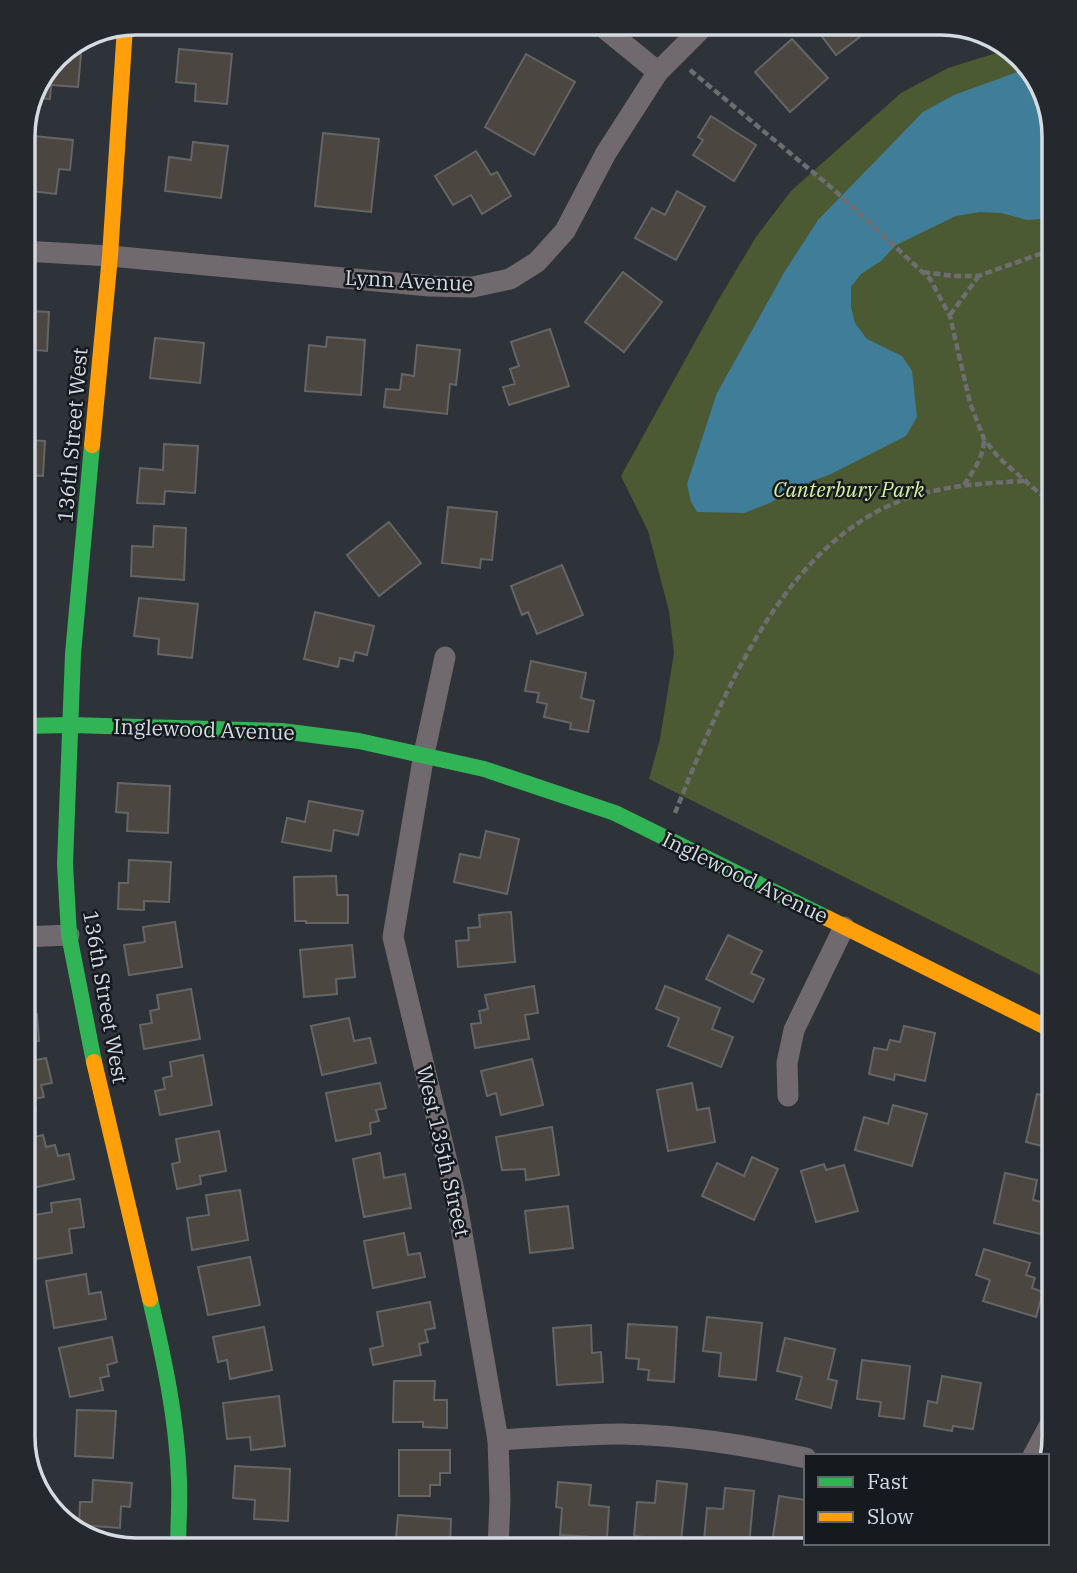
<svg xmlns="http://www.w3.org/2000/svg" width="1077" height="1573" viewBox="0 0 1077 1573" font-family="'IBM Plex Serif',serif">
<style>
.green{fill:#4b5a33}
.water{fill:#3f7d98}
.building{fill:#4b4640;stroke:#656565;stroke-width:2}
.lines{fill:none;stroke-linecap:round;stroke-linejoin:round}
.path{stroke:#6e6d70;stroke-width:4.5;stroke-dasharray:7 3.5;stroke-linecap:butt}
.street{stroke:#70696e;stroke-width:21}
.fast{stroke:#30b455;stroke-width:16}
.slow{stroke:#ff9f0a;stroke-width:16}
.labels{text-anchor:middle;stroke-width:5;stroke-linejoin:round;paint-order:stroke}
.street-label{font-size:21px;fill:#d4dbe1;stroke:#161a1e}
.park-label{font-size:21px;font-style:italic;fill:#d4f19e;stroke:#161a1e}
.rim{fill:none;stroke:#d4dbe1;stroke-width:3.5}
</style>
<rect width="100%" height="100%" fill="#2d3338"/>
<path class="green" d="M1009 49 1039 80 1054 136V982L649 779 660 739 674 653 669 611 648 531 621 476 716 304 756 237 791 191 901 93 948 68Z"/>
<path class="water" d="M1028 68 1039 80 1054 136V218L1027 220 1001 213 980 212 956 216 896 245 881 261 861 274 851 287V307L855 323 867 339 902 356 912 371 917 417 906 436 831 474 794 488 772 502 744 513 697 512 691 502 687 484 717 393 785 271 818 220 923 112 954 95Z"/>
<g class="building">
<path d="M812 23H878L836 55Z"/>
<path d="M792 39 828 78 790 112 755 72Z"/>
<path d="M179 49 232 54 227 104 195 101 196 84 176 82Z"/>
<path d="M60 52 81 54 78 87 51 85 50 99 38 98Z"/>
<path d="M526 54 575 82 534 155 485 127Z"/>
<path d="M711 116 756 145 734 181 693 155 703 140 698 137Z"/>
<path d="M323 133 379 139 371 212 315 206Z"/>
<path d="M23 135 73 140 70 170 59 169 56 194 23 190Z"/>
<path d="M193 142 228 146 221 198 165 191 169 157 191 160Z"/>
<path d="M476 151 491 175 497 172 511 196 482 214 471 195 453 205 435 176Z"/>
<path d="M677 191 705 207 676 260 635 238 652 208 665 215Z"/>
<path d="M623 272 662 302 624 352 585 322Z"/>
<path d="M23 295H29L28 311 49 312 47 351 23 349Z"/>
<path d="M550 329 569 386 509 405 503 387 515 384 510 369 519 366 511 342Z"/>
<path d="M327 337 365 340 361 395 305 391 309 345 326 347Z"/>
<path d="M155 338 204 343 200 383 150 378Z"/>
<path d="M417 345 460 350 456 385 450 384 447 414 384 407 386 389 400 390 402 374 414 376Z"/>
<path d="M23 440 45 441 43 476 23 475Z"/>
<path d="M164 444 198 446 195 493 165 491 164 504 137 503 140 468 163 470Z"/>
<path d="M448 507 497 512 492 560 481 559 480 568 442 563Z"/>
<path d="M389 522 421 563 379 596 347 555Z"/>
<path d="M154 526 186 528 184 580 131 576 132 546 153 547Z"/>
<path d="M562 565 583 615 537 634 528 612 522 615 511 586Z"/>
<path d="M139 598 198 604 192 658 158 654 159 639 134 636Z"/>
<path d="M23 605 30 606 27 633 23 632Z"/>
<path d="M315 612 374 626 367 655 355 652 353 661 340 658 338 667 304 659Z"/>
<path d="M531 661 586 673 581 698 594 701 588 732 570 729 571 723 544 717 547 704 537 702 539 693 525 691Z"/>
<path d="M118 783 170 786 168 833 127 831 128 813 116 812Z"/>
<path d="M309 801 363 811 358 835 334 830 331 851 282 842 287 818 305 822Z"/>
<path d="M486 831 519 839 507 894 454 882 460 854 480 858Z"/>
<path d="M129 860 171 862 169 902 144 901V910L118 909 119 883H128Z"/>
<path d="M336 876 337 895H348V923H306V921H295L294 877Z"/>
<path d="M511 912 515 962 458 967 456 941 469 940 468 928 480 927 479 915Z"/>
<path d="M175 922 182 967 129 975 124 945 145 942 143 927Z"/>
<path d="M728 935 762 951 751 973 764 979 753 1002 706 979Z"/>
<path d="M352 945 355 977 336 979 337 994 304 997 300 950Z"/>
<path d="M534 986 538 1013 525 1015 529 1039 475 1048 471 1024 481 1023 479 1011 488 1009 485 995Z"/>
<path d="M665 986 720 1008 712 1029 733 1037 721 1067 668 1046 679 1018 656 1009Z"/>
<path d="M191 989 200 1039 144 1049 140 1025 152 1023 150 1011 159 1009 157 995Z"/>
<path d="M23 1005 24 1015 37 1014 39 1041 23 1043Z"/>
<path d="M349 1018 354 1041 370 1038 376 1063 322 1075 311 1026Z"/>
<path d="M904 1026 935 1033 925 1081 895 1074 894 1080 869 1074 874 1048 887 1050 890 1040 900 1042Z"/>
<path d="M203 1055 212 1105 160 1115 155 1091 165 1089 163 1078 172 1076 170 1062Z"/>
<path d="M46 1058 52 1083 41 1085 44 1097 34 1099 36 1110 23 1113V1063Z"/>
<path d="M532 1059 543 1105 501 1115 496 1093 487 1096 481 1071Z"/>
<path d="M380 1083 386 1108 376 1110 379 1121 370 1123 371 1134 336 1141 326 1093Z"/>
<path d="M692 1083 697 1110 709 1108 715 1142 668 1151 657 1090Z"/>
<path d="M1037 1094 1054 1098V1149L1026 1142Z"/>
<path d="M893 1105 927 1114 912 1166 855 1150 864 1117 888 1124Z"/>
<path d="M552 1127 559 1175 526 1180 525 1169 502 1170 496 1137Z"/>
<path d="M219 1131 226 1171 200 1176 201 1184 177 1189 172 1164 180 1162 176 1139Z"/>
<path d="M43 1135 46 1147 55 1145 58 1156 69 1154 74 1179 23 1190V1140Z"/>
<path d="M380 1153 384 1178 405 1174 411 1208 364 1217 353 1159Z"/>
<path d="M752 1157 778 1169 754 1220 702 1196 717 1163 744 1176Z"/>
<path d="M824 1164 826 1170 844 1165 858 1211 816 1222 801 1171Z"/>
<path d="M1005 1173 1037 1180 1033 1200 1054 1205 1049 1236 994 1223Z"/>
<path d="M240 1190 248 1240 192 1250 187 1218 209 1215 206 1195Z"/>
<path d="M80 1199 84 1227 69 1229 72 1253 35 1259 29 1216 52 1212 51 1203Z"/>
<path d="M568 1206 573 1248 530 1253 525 1211Z"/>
<path d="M404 1233 408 1255 420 1253 425 1277 373 1288 364 1241Z"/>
<path d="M984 1249 1030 1263 1026 1275 1035 1278 1032 1288 1043 1292 1036 1317 983 1301 990 1280 976 1275Z"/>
<path d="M250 1257 260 1305 208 1315 198 1267Z"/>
<path d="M86 1274 89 1294 101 1292 106 1319 54 1328 46 1281Z"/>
<path d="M430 1302 435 1328 425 1330 428 1342 419 1344 421 1355 373 1365 370 1349 383 1346 377 1312Z"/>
<path d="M707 1317 762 1323 756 1380 719 1376 721 1353 703 1351Z"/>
<path d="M628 1324 677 1327 674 1382 648 1380 649 1370 638 1369 639 1359 626 1358Z"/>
<path d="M591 1325 592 1353 601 1352 603 1382 557 1385 553 1328Z"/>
<path d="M264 1327 272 1370 230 1379 227 1360 218 1362 213 1337Z"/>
<path d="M112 1337 117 1362 107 1365 109 1376 100 1378 103 1390 70 1397 59 1348Z"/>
<path d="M785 1338 835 1349 828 1379 837 1381 831 1408 796 1399 802 1377 777 1371Z"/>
<path d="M862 1360 910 1366 904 1419 879 1416 881 1402 857 1399Z"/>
<path d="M942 1376 981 1383 973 1429 953 1426 952 1431 924 1426 928 1401 937 1403Z"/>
<path d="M394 1381H435L434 1400H447V1428L423 1427V1422H393Z"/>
<path d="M279 1396 285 1446 251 1450 250 1437 227 1439 223 1403Z"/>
<path d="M77 1410 116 1411 113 1458 75 1456Z"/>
<path d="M399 1450H450V1473H440V1485H430V1496H399Z"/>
<path d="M235 1466 290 1469 288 1521 254 1519 255 1500 233 1498Z"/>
<path d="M93 1480 132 1483 130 1507 121 1506 120 1528 79 1525 80 1502H92Z"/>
<path d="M657 1481 687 1484 681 1541 634 1536 637 1502 655 1503Z"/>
<path d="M558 1482 591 1485 589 1505 609 1507 607 1538 560 1535 562 1508 556 1507Z"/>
<path d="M725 1488 754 1491 749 1545 704 1540 707 1508 723 1509Z"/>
<path d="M779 1496 806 1500V1543H820L819 1550H771Z"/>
<path d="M398 1515 451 1519 450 1545 439 1544 438 1550H395Z"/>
<path d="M242 1540 284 1543 283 1550H241Z"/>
<path d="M841 1543H892L891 1550H840Z"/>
<path d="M912 1543H941V1549L944 1550H911Z"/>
</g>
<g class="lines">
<g class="path">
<path d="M690 70 832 188 930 279 950 316 970 403 984 439 999 458 1054 506"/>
<path d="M923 272 954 276H978L1054 249"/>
<path d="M950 315 978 277"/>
<path d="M964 485C974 470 983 458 984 440"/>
<path d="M675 813C719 704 778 552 895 503 936 486 981 483 1026 481"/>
<path d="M1044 856 1054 866"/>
</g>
<g class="street">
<path d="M598 23 658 72"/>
<path d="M23 251 110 256 429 286 473 287 510 279 537 262 565 231 606 153 658 72 707 23"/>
<path d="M445 657 424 754 393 937 456 1199 498 1440 500 1500 498 1550"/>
<path d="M23 937 69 935"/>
<path d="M788 1096 787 1063 794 1030 844 927"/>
<path d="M498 1440C539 1438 580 1434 621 1434 684 1435 744 1445 806 1458"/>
<path d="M1033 1456 1054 1417"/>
</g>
<g class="fast">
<path d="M92 445 73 654 65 864 69 935 94 1062"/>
<path d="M23 726 70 725 282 731 359 741 484 769 615 813 827 918"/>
<path d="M150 1299C164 1359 177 1419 179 1480 180 1503 178 1527 178 1550"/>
</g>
<g class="slow">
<path d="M92 445 110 256 125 27"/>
<path d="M827 918 1054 1031"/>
<path d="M94 1062 150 1299"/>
</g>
</g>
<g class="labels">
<g class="street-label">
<text transform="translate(409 281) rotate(3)" y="7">Lynn Avenue</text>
<text transform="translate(73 435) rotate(-85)" y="7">136th Street West</text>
<text transform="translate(204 730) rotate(2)" y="7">Inglewood Avenue</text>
<text transform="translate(745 878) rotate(26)" y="7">Inglewood Avenue</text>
<text transform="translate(105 997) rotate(80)" y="7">136th Street West</text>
<text transform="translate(443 1151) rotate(77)" y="7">West 135th Street</text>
</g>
<g class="park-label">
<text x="849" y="497">Canterbury Park</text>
</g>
</g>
<path d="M0 0H1077V1573H0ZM136 35H941A101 101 0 0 1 1042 136V1437A101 101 0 0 1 941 1538H136A101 101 0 0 1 35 1437V136A101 101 0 0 1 136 35Z" fill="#25292e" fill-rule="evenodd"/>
<path class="rim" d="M136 35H941A101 101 0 0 1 1042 136V1437A101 101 0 0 1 941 1538H136A101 101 0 0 1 35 1437V136A101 101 0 0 1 136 35Z"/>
<rect x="804" y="1454" width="245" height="91" fill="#161a1e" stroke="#62676c" stroke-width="2"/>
<rect x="818" y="1477" width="35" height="10" fill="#30b455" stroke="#62676c" stroke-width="2"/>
<text x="867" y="1489" font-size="21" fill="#d4dbe1">Fast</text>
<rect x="818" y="1512" width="35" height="10" fill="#ff9f0a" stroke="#62676c" stroke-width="2"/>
<text x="867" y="1524" font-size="21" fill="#d4dbe1">Slow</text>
</svg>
